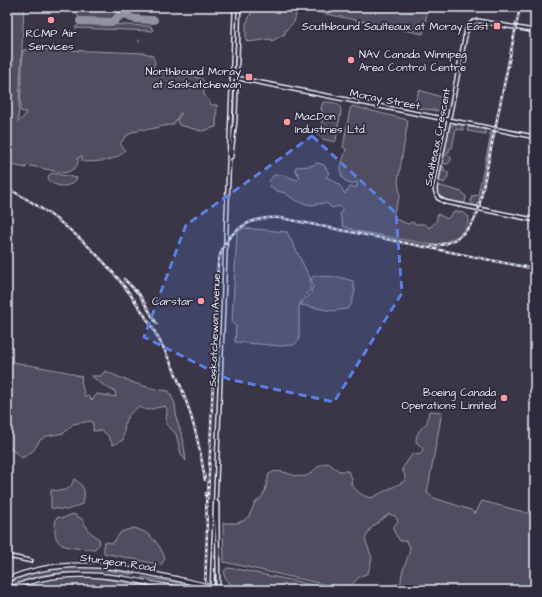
<svg xmlns="http://www.w3.org/2000/svg" width="542" height="597" viewBox="0 0 542 597" font-family="'Architects Daughter',sans-serif">
<style>
.green{fill:#504e5f;stroke:#9ca0ac}
.lines{fill:none;stroke-linecap:round;stroke-linejoin:round}
.stream{stroke:#a2a6b1;stroke-width:1}
.taxiway{stroke:#9194a0;stroke-width:8}
.minor-casing{stroke:#e8f1f8;stroke-width:5.5}
.secondary-casing{stroke:#e8f1f8;stroke-width:6}
.minor{stroke:#2f2a3d;stroke-width:2.5}
.secondary{stroke:#2f2a3d;stroke-width:3.5}
.rail-casing{stroke:#e8f1f8;stroke-width:2.5}
.rail{stroke:#2f2a3d;stroke-width:1;stroke-dasharray:3;stroke-linecap:butt}
.marked{fill:#5a7fe2;fill-opacity:0.2;stroke:#5a7fe2;stroke-width:3;stroke-dasharray:8 5;stroke-linejoin:round}
.poi-dot{fill:#ff9aa2;stroke:#2f2a3d;stroke-width:1.5}
.labels{text-anchor:middle;stroke-width:3.5;stroke-linejoin:round;paint-order:stroke}
.poi-label{font-size:11px;fill:#e8f1f8;stroke:#2f2a3d;text-anchor:end}
.street-label{font-size:11px;fill:#e8f1f8;stroke:#2f2a3d}
</style>
<rect width="100%" height="100%" fill="#3a3648"/>
<filter id="ink" filterUnits="userSpaceOnUse"><feTurbulence type="fractalNoise" baseFrequency=".025" numOctaves="2"/><feDisplacementMap in="SourceGraphic" scale="8" xChannelSelector="R" yChannelSelector="G"/><feConvolveMatrix kernelMatrix="1 2 1 2 8 2 1 2 1" color-interpolation-filters="sRGB"/></filter>
<g filter="url(#ink)">
<g class="green">
<path d="M7 7H24L18 122 24 117 26 112 20 111 23 50 34 49 144 53 152 55 155 62 152 72C170 73 186 73 202 79L204 82V95L208 99 211 105H217L216 127 202 131 179 125 177 120 182 114 180 113 173 125C161 125 152 131 140 129L137 132 134 131 125 137 120 144 125 150C116 162 100 161 86 162L82 161V156L78 158C79 167 73 170 65 173L26 165V168L7 164Z"/>
<path d="M91 7H116V14L111 19 80 18 75 13 79 9 90 10Z"/>
<path d="M131 7H150L144 12H136Z"/>
<path d="M254 7H282L285 10 295 11 296 15 294 22 285 31V34L272 41 271 39 248 42 246 40V24Z"/>
<path d="M302 7H428L423 34 302 9Z"/>
<path d="M80 23 151 26 153 31 75 28Z"/>
<path d="M419 90 445 98 440 111 417 108 415 104Z"/>
<path d="M323 102C345 102 342 109 338 126 336 131 338 137 335 142L323 139 318 135 324 115 321 109Z"/>
<path d="M352 106 408 120 398 181 400 195 394 212 395 219 408 224 412 222 416 224H425L429 228 436 222 438 214 447 219 454 212C460 211 465 213 469 217 467 235 449 242 433 245L356 231 343 226 340 214 342 210 340 206 332 208 326 203 311 205 296 201 285 193 277 191 270 186 269 181 274 175H283L297 180 300 177 295 170 296 167 310 166 318 163 324 165 329 173 326 177C335 180 340 184 345 194L350 187H357V182L351 184C333 177 344 160 346 149L343 147 350 109Z"/>
<path d="M454 124 462 125 463 130 456 129 452 148H450L449 152 445 151 444 149 449 128Z"/>
<path d="M471 127 484 129 486 134 467 131 468 128Z"/>
<path d="M493 131 479 204 478 206 473 205 471 202 472 196 478 195 491 135 489 134Z"/>
<circle cx="446" cy="159" r="5"/>
<path d="M441 167H444V171L448 172V177L444 183 438 180Z"/>
<path d="M52 173 77 178C72 188 57 188 49 181L48 176Z"/>
<path d="M437 185 462 192 466 197 465 202 463 203 443 199 437 193Z"/>
<path d="M244 228 287 232 310 278V290L302 298 299 307V340L294 345 281 346 235 342 236 326 232 323 237 232Z"/>
<path d="M314 276 339 277 353 281 355 291 351 305 347 309 332 311 301 305 303 300 310 295 313 286 311 278Z"/>
<path d="M7 361 67 372 82 377 81 382 85 397 88 396 92 400 97 394 116 397 115 391C106 389 99 381 91 376H101L105 371C125 380 147 389 169 391L175 404 177 421 183 438 186 461 181 454 176 434 166 424 167 410 165 406 147 410 138 407C122 419 126 422 123 440L113 445C108 435 105 429 93 431V423L91 421 73 424 64 433 47 436 40 440 33 451 22 458 7 446Z"/>
<path d="M429 411 442 412 427 493 434 498 471 510 475 514 482 501 535 515V567L530 590H389L394 585 401 583C400 571 409 560 410 547L406 541H400L394 532V526L398 521 395 516 389 514 371 528 365 539 372 558 368 573 359 577 349 588 336 587 224 562 223 523H237L243 521 249 516 255 503 261 498 265 491 269 474C282 466 292 479 306 476 315 473 314 465 328 463L339 471H348L352 478 351 484C357 491 361 496 371 498L405 481V476L402 469 413 453 419 455 423 451 422 447 416 442C416 433 421 428 427 423Z"/>
<path d="M74 479C84 485 87 493 82 504L67 510 51 508V490C63 491 70 492 74 479Z"/>
<path d="M73 514 82 519 89 531 99 539 100 543 95 549C79 548 54 551 55 530 55 525 55 522 57 517L63 518Z"/>
<path d="M134 528C150 532 159 543 165 558L161 565 104 553V542L113 543 121 532Z"/>
<path d="M216 541H217V585H215Z"/>
<path d="M89 567 132 574 131 578C84 572 51 566 7 588V583C36 570 58 568 89 567Z"/>
<path d="M227 568 237 569 337 590H258L230 584 224 576 225 570Z"/>
<path d="M87 576 135 584V590L112 586 110 590H15C38 579 62 577 87 576Z"/>
<path d="M142 577 204 587V590H193L142 580Z"/>
<path d="M138 584 170 590H137Z"/>
</g>
<g class="lines">
<path class="stream" d="M139 42V40"/>
<g class="taxiway">
<path d="M122 7C125 22 142 19 154 20"/>
<path d="M80 21 113 22 120 16 121 7"/>
</g>
<g class="minor-casing">
<g id="minor">
<path d="M535 31 479 21C472 21 468 25 466 32L435 190 438 198 445 202 535 220"/>
<path d="M232 77 535 137"/>
<path d="M231 157 235 121 239 7"/>
<path d="M217 503 218 588"/>
<path d="M7 556 31 561"/>
<path d="M212 587 235 7"/>
</g>
</g>
<g class="secondary-casing">
<g id="secondary">
<path d="M7 580C77 548 156 576 227 590"/>
<path d="M8 590C65 563 124 578 183 590"/>
</g>
</g>
<use href="#minor" class="minor"/>
<use href="#secondary" class="secondary"/>
<g class="rail-casing">
<g id="rail">
<path d="M7 188C118 246 188 358 205 480"/>
<path d="M432 246C453 246 470 231 478 212L520 7"/>
<path d="M124 279 139 294 157 324"/>
<path d="M208 498 218 263C224 232 250 215 281 218L535 269"/>
<path d="M205 590 207 531 206 493"/>
</g>
</g>
<use href="#rail" class="rail"/>
</g>
</g>
<path class="marked" d="M312 136 396 213 402 293 334 402 228 379 144 337 186 225Z"/>
<g class="poi-dot">
<circle cx="51" cy="20" r="4"/>
<rect x="493" y="22" width="8" height="8" rx="2"/>
<circle cx="351" cy="60" r="4"/>
<rect x="245" y="73" width="8" height="8" rx="2"/>
<circle cx="287" cy="122" r="4"/>
<circle cx="201" cy="301" r="4"/>
<circle cx="504" cy="398" r="4"/>
</g>
<g class="labels">
<g class="poi-label">
<text x="489" y="30">Southbound Saulteaux at Moray East</text>
<text x="51" y="37" text-anchor="middle">RCMP Air<tspan x="51" dy="13">Services</tspan></text>
<text x="359" y="58" text-anchor="start">NAV Canada Winnipeg<tspan x="359" dy="13">Area Control Centre</tspan></text>
<text x="241" y="75">Northbound Moray<tspan x="241" dy="13">at Saskatchewan</tspan></text>
<text x="295" y="120" text-anchor="start">MacDon<tspan x="295" dy="13">Industries Ltd.</tspan></text>
<text x="193" y="305">Carstar</text>
<text x="496" y="396">Boeing Canada<tspan x="496" dy="13">Operations Limited</tspan></text>
</g>
<g class="street-label">
<text transform="translate(385 99) rotate(11)" y="4">Moray Street</text>
<text transform="translate(437 137) rotate(-79)" y="4">Saulteaux Crescent</text>
<text transform="translate(214 330) rotate(-88)" y="4">Saskatchewan Avenue</text>
<text transform="translate(118 562) rotate(8)" y="4">Sturgeon Road</text>
</g>
</g>
<rect width="542" height="597" fill="none" stroke="#2f2a3d" stroke-width="24"/>
<rect x="12" y="12" width="518" height="573" fill="none" stroke="#e8f1f8" stroke-width="1.5" filter="url(#ink)"/>
</svg>
